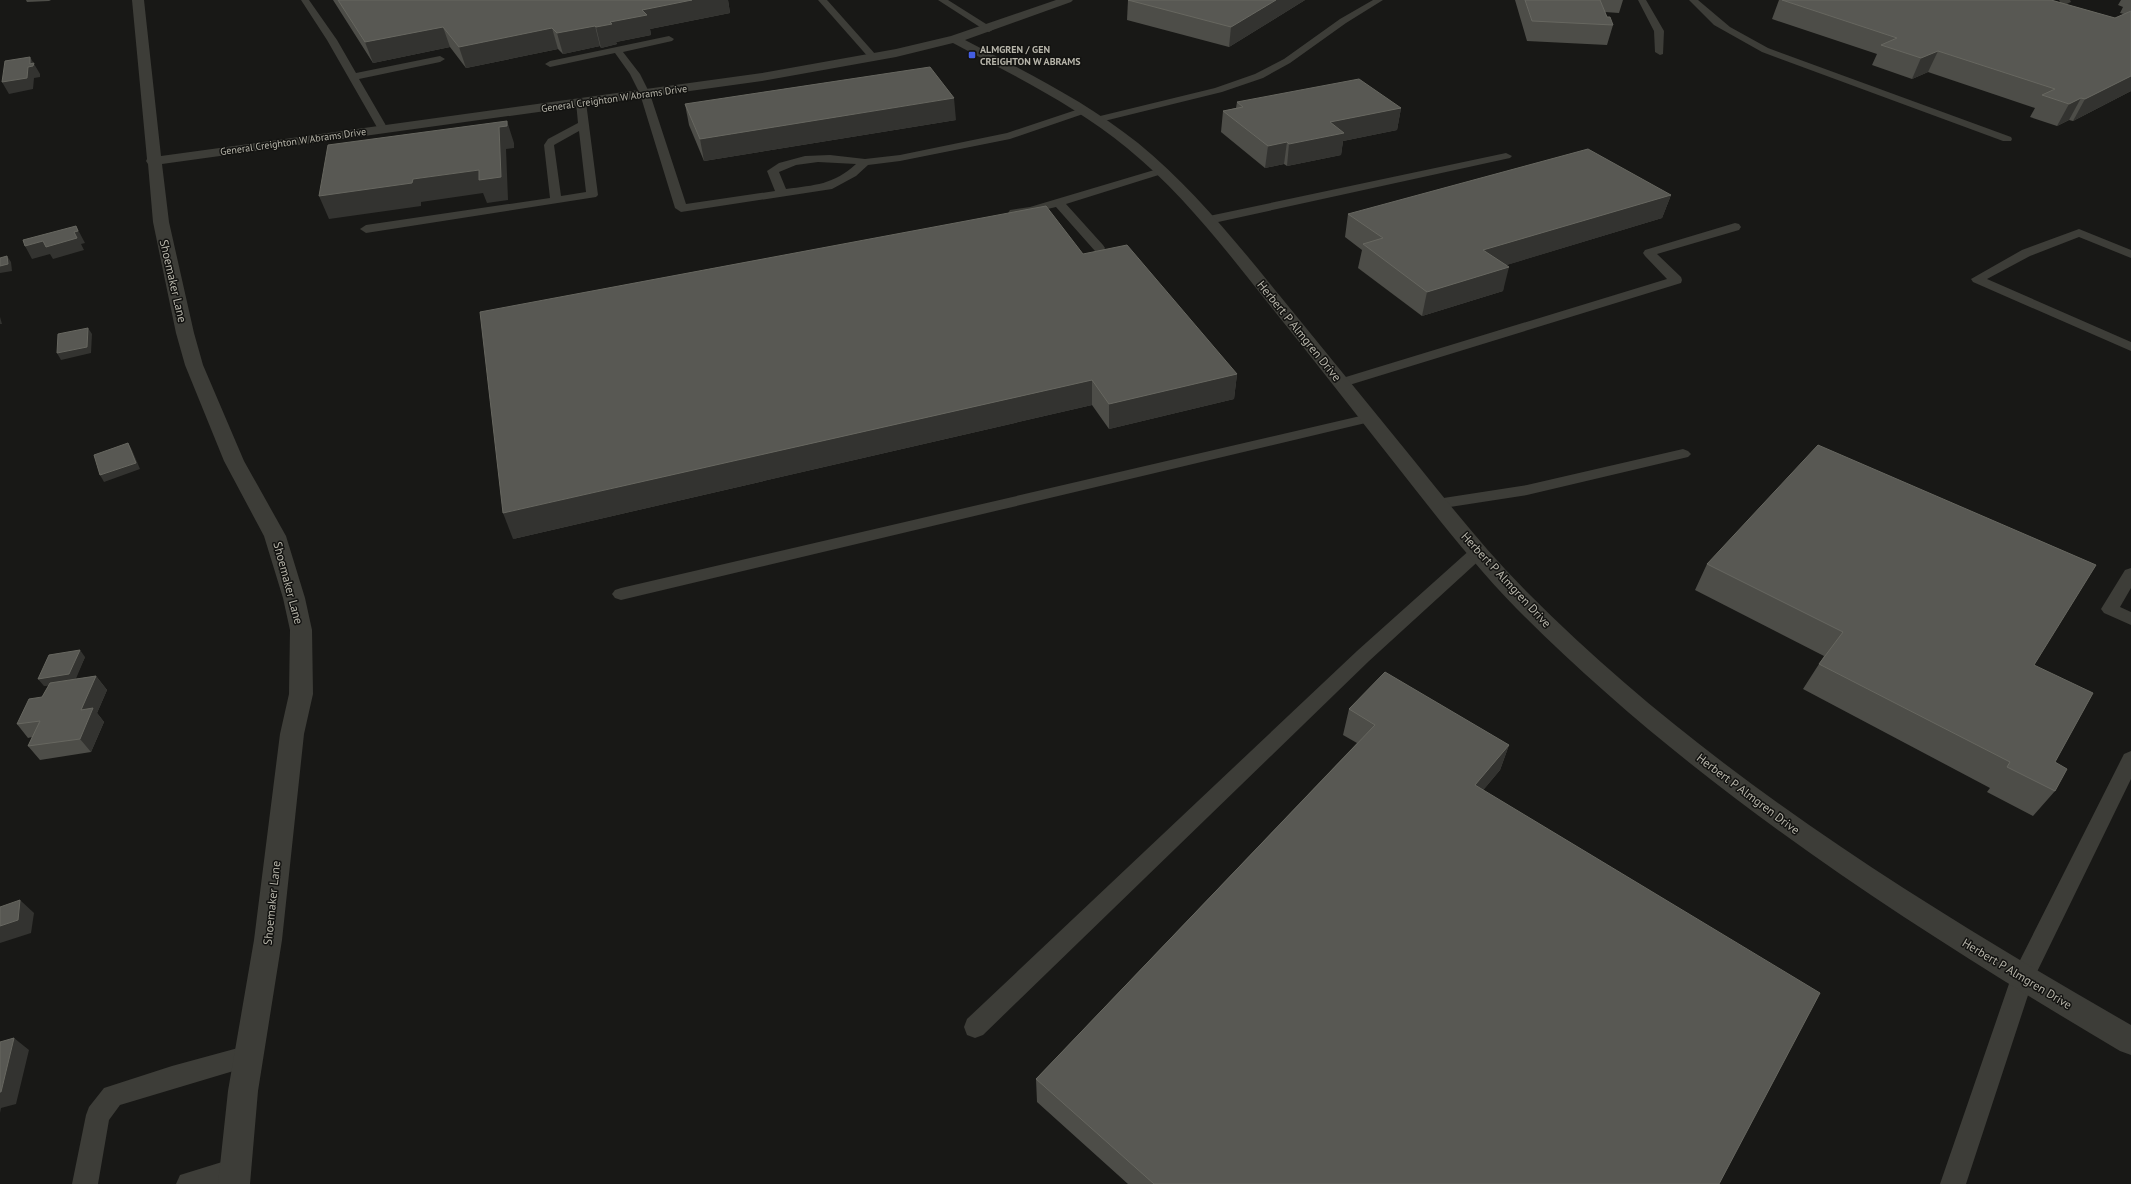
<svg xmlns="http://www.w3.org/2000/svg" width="2131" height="1184" viewBox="0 0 2131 1184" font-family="'PT Sans',sans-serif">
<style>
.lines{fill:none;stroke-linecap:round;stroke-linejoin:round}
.service{fill:#3d3d38;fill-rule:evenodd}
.tertiary{fill:#3d3d38;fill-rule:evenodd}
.wall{fill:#4d4d48}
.shaded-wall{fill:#333330}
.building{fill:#585853;stroke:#676760}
.poi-dot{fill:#445ee3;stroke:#131311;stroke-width:1.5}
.labels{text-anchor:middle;stroke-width:3;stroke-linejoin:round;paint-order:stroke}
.far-poi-label{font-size:10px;font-weight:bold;fill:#b7b5aa;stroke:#131311;text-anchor:start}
.far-street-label{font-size:10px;fill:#b7b5aa;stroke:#131311}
.street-label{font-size:12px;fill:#b7b5aa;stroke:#131311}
</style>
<rect width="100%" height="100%" fill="#181816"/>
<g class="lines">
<g class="service">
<path d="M301 0H309L337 40 356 73 440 56 445 59 440 62 359 79 388 129 387 131 383 132 378 129 327 40Z"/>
<path d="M818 0H827L876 55V59H870Z"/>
<path d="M938 0H948L994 29 989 32 986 31Z"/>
<path d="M1373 0H1383L1346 23 1290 63 1263 78 1222 92 1096 123 1091 120 1092 118 1215 88 1255 74 1284 59 1340 19Z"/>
<path d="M1638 0H1646L1664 31 1663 54 1660 55 1655 52 1654 31Z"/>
<path d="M1689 0H1698L1730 27 1768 48 2011 137 2012 139 2011 141H2003L1762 52 1714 25Z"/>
<path d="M2015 0H2030L2050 5 2060 2 2059 0H2070L2071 2 2051 11Z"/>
<path d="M669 36 674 39 672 41 623 52 640 74 650 94 686 204 775 191 767 171 779 163 805 156 830 155 865 159 900 155 1007 133 1082 108 1087 111 1086 113 1010 139 900 161 868 165 856 176 832 189 681 212 675 208 640 94 630 74 615 53 550 67 545 64 550 61ZM818 162 856 164C833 185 815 185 786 189L779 172 796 165Z"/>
<path d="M581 99 586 102 598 195 596 197 366 233 360 229 366 225 550 198 544 145 548 139 578 123 576 102ZM579 131 586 192 561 196 554 145Z"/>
<path d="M1506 153 1512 156 1510 158 1209 224 1203 220 1209 216Z"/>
<path d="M1161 168 1165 169 1167 171 1165 173 1066 204 1103 245 1105 248 1103 251H1095L1056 207 1014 217 1008 213 1010 210 1030 207Z"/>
<path d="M1735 223 1739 224 1741 227 1739 230 1657 254 1681 277 1682 280 1681 283 1346 386H1336L1334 383 1336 380 1667 279 1645 256 1643 253 1645 250Z"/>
<path d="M2079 229 2131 250V258L2079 237 2030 256 1987 279 2131 342V351L1973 282 1971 279 2022 250Z"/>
<path d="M1369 414 1374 415 1376 418 1374 421 621 600 615 598 612 594 615 590 621 588Z"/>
<path d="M1683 449 1688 451 1691 454 1688 457 1527 495 1437 509 1431 508 1429 504 1431 500 1437 499 1527 485Z"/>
<path d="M1478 546 1484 548 1486 552 1484 556 1369 661 983 1035 975 1038 967 1035 964 1027 967 1019 1357 651 1472 548Z"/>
<path d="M2131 568V588L2120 607 2131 612V625L2104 613 2101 609 2125 570Z"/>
<path d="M2131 751V779L2033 980 1966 1184H1940L2011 978 2124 754Z"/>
<path d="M249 1045 257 1048 261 1056 257 1064 120 1105 109 1120 98 1184H72L86 1115 89 1107 104 1088 172 1066Z"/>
<path d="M235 1158 244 1161 247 1170 244 1179 230 1184H176L180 1175Z"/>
</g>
<path class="tertiary" d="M132 0H144L161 156 762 73 896 49 951 36 1056 0H1073L1071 2 965 40C1024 71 1086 101 1138 143 1192 187 1236 242 1280 296 1324 350 1368 404 1412 458 1449 504 1486 551 1528 593 1704 770 1917 902 2131 1025V1055L2120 1051C1903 922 1695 788 1516 608 1474 565 1437 517 1400 470 1355 413 1310 355 1264 298 1222 245 1180 191 1127 148 1075 105 1013 75 953 43L896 57 762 81 162 164 169 222 194 333 203 365 244 461 286 536 305 598 312 630 313 694 304 734 282 940 258 1091 250 1184H218L228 1091 254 940 280 734 289 694 290 630 283 598 264 536 224 461 185 365 176 333 153 222 148 164 146 161 147 159Z"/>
</g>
<g class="wall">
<path d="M26 0H51L49 1 27 2Z"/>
<path d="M333 0H728L730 13 650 29 651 35 616 42 617 44 601 48 600 46 563 54 558 49 466 68 450 47 373 63Z"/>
<path d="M1128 0H1305L1229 47 1127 20Z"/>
<path d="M1515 0H1623L1619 13 1605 12 1607 17 1613 25 1607 45 1527 41Z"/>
<path d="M1779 0H2051L2115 18 2124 14 2120 13 2123 7 2118 5 2121 0H2131V91L2073 121 2069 120 2057 126 2030 117 2035 108 1928 72 1912 79 1872 65 1877 54 1772 19Z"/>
<path d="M1237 102 1401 108 1397 130 1343 141 1341 155 1287 166 1284 164 1265 168 1221 132 1223 111 1236 108Z"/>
<path d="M685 104 956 120 704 161 689 125Z"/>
<path d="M1671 195 1662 218 1506 265 1503 291 1422 316 1358 268 1362 250 1345 237 1348 214Z"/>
<path d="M1083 254 1237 374 1234 399 1109 429 1092 405 513 539Z"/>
<path d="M1707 564 2034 665 2055 762V791L2033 816 1987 792 1990 788 1803 689 1819 664 1824 656 1695 590Z"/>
<path d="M85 657 75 679 96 676 107 690 97 713 104 722 91 752 40 760 28 746 32 737 28 738 17 724 42 697 49 685 44 686Z"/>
<path d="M1349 709 1509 745 1500 770 1483 790 1719 1184H1128L1037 1102 1036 1079 1357 743 1343 735Z"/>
</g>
<g class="shaded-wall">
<path d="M692 0H728L730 13 650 29 651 35 616 42 617 44 601 48 596 27 642 10Z"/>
<path d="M1276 0H1305L1229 47 1231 27Z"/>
<path d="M595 26 600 46 563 54 557 33Z"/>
<path d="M443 27 450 47 373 63 365 42Z"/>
<path d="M552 28 558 49 466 68 459 47Z"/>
<path d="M1938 51 1928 72 1912 79 1921 58Z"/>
<path d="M30 57 40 74V77L34 78 33 89 9 94 2 82 28 67 30 64Z"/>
<path d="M2131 76V91L2073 121 2085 99Z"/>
<path d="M954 98 956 120 704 161 700 139Z"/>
<path d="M2081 98 2069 120 2057 126 2069 104Z"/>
<path d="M1401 108 1397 130 1343 141 1341 155 1287 166 1289 144 1330 122Z"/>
<path d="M507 121 514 143V148L506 149 508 200 487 203 483 193 421 202V206L329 219 319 196 413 179 479 170 499 127Z"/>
<path d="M1287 142 1284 164 1265 168 1268 146Z"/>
<path d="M1671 195 1662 218 1477 274 1483 250Z"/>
<path d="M76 226 85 243 81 244 84 250 53 259 50 254 32 259 25 246 74 232Z"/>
<path d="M7 256 11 262 12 271 0 273V266Z"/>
<path d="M1509 267 1503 291 1422 316 1427 292Z"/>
<path d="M0 317 2 324H0Z"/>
<path d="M88 328 92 334 91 353 61 360 57 353Z"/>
<path d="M1237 374 1234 399 1109 429V404Z"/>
<path d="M1092 380V405L513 539 503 513Z"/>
<path d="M128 443 132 450 140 469 104 482 100 475Z"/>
<path d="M80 650 85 657 75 681 44 686 38 679Z"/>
<path d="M96 676 107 690 97 713 104 722 91 752 80 739 81 710Z"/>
<path d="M1509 745 1500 770 1466 811 1475 785Z"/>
<path d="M20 900 34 913 31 933 0 943V926Z"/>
<path d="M14 1038 29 1050 16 1104 1 1108 0 1113V1092Z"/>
</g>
<g class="building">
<path d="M338 0H692L642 10 647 15 610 22 612 24 596 27 595 26 557 33 552 28 459 47 443 27 365 42Z"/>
<path d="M1128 0H1276L1231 27Z"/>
<path d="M1525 0H1600L1607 17H1610L1613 25 1532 21Z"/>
<path d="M1782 0H2051L2115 18 2131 11V76L2085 99 2081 98 2069 104 2042 95 2055 89 1938 51 1921 58 1881 45 1897 38Z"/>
<path d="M30 57V64L34 63 33 66 28 67 27 78 2 82 5 61Z"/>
<path d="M930 67 954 98 700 139 685 104Z"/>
<path d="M1359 79 1401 108 1330 122 1344 133 1289 144 1287 142 1268 146 1223 111 1243 107 1237 102Z"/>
<path d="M507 121V126L499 127 501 177 479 180V170L413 179 412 183 319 196 328 145Z"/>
<path d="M1588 149 1671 195 1483 250 1509 267 1427 292 1363 244 1383 238 1348 214Z"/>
<path d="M1046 206 1083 254 1127 245 1237 374 1109 404 1092 380 503 513 480 312Z"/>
<path d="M76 226 78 231 74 232 77 238 46 247 43 241 25 246 23 240Z"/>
<path d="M7 256 8 264 0 266V258Z"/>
<path d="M88 328 87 347 57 353 58 334Z"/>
<path d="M128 443 136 463 100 475 94 455Z"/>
<path d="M1818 445 2096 565 2034 665 2093 693 2055 762 2067 769 2055 791 2007 767 2010 762 1819 664 1843 632 1707 564Z"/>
<path d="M80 650 69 674 38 679 49 655Z"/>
<path d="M1385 672 1509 745 1475 785 1820 993 1719 1184H1154L1036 1079 1375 725 1349 709Z"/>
<path d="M96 676 81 710 93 708 80 739 28 746 40 721 17 724 29 699 42 697 50 683Z"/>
<path d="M20 900 18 920 0 926V907Z"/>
<path d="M14 1038 1 1092H0V1042Z"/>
</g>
<rect class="poi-dot" x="968" y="51" width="8" height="8" rx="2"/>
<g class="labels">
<g class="far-poi-label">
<text x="980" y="53">ALMGREN / GEN<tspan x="980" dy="12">CREIGHTON W ABRAMS</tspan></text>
</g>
<g class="far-street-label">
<text transform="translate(614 98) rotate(-8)" y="4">General Creighton W Abrams Drive</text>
<text transform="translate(293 141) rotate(-8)" y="4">General Creighton W Abrams Drive</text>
</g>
<g class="street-label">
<text transform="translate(173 281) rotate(77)" y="4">Shoemaker Lane</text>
<text transform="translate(1299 331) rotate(51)" y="4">Herbert P Almgren Drive</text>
<text transform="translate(1506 580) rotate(47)" y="4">Herbert P Almgren Drive</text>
<text transform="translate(288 583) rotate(75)" y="4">Shoemaker Lane</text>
<text transform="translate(1748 794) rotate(37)" y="4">Herbert P Almgren Drive</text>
<text transform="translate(272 903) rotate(-84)" y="4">Shoemaker Lane</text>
<text transform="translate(2017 974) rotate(31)" y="4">Herbert P Almgren Drive</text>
</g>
</g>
</svg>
